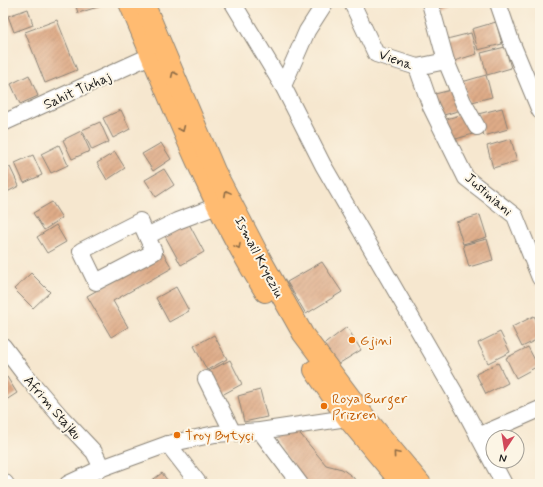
<svg xmlns="http://www.w3.org/2000/svg" width="543" height="487" viewBox="0 0 543 487" font-family="Mynerve,sans-serif">
<style>
.building{fill:url(#building-hatch)}
.lines{fill:none;stroke-linecap:round;stroke-linejoin:round}
.minor-casing{stroke:#898276;stroke-width:18}
.major-casing{stroke:#898276;stroke-width:22}
.minor{stroke:#fff;stroke-width:16}
.major{stroke:#ffbb71;stroke-width:20}
.oneway{stroke:#8e6c46}
.food-dot{fill:#e8710a;stroke:#fcf5e5;stroke-width:1.5}
.labels{text-anchor:middle;stroke-width:4;stroke-linejoin:round;paint-order:stroke}
.street-label{font-size:14px;fill:#1c1c1c;stroke:#fcf5e5}
.food-label{font-size:14px;fill:#c56008;stroke:#fcf5e5;text-anchor:start}
</style>
<defs>
<pattern id="building-hatch" width="6" height="6" patternUnits="userSpaceOnUse"><rect width="6" height="6" fill="#deab87"/><path d="M-1 1l2-2M0 6l6-6M5 7l2-2" fill="none" stroke="#be9374"/></pattern>
</defs>
<rect width="100%" height="100%" fill="#fcf5e5"/>
<filter id="ink" filterUnits="userSpaceOnUse"><feTurbulence type="fractalNoise" baseFrequency=".025" numOctaves="2"/><feDisplacementMap in="SourceGraphic" scale="8" xChannelSelector="R" yChannelSelector="G"/><feConvolveMatrix kernelMatrix="1 2 1 2 8 2 1 2 1" color-interpolation-filters="sRGB"/></filter>
<filter id="wash" filterUnits="userSpaceOnUse"><feTurbulence type="fractalNoise" baseFrequency=".012" numOctaves="4" result="noise"/><feDisplacementMap in="SourceGraphic" scale="16" xChannelSelector="R" yChannelSelector="G"/><feGaussianBlur stdDeviation="0.9" result="paint"/><feColorMatrix in="noise" values="0 0 0 0 0 0 0 0 0 0 0 0 0 0 0 0 0 1.4 0 .05"/><feComposite in="paint" operator="in"/></filter>
<g filter="url(#wash)">
<rect width="100%" height="100%" fill="#f6e7cf"/>
<g id="blocks">
<g class="building">
<path d="M75 3H100L101 6 78 13Z"/>
<path d="M434 3H457L436 9Z"/>
<path d="M28 9 33 25 14 32 8 16Z"/>
<path d="M57 20 77 70 45 83 25 32Z"/>
<path d="M496 22 502 44 478 50 472 29Z"/>
<path d="M471 33 477 54 454 61 447 39Z"/>
<path d="M505 47 511 68 487 75 481 53Z"/>
<path d="M29 75 38 96 20 104 11 84Z"/>
<path d="M486 75 492 97 468 103 462 82Z"/>
<path d="M455 89 461 110 437 117 431 95Z"/>
<path d="M502 108 508 129 484 136 478 114Z"/>
<path d="M121 110 130 129 113 138 103 118Z"/>
<path d="M467 113 473 134 449 141 443 120Z"/>
<path d="M100 122 109 142 92 150 82 130Z"/>
<path d="M81 131 90 151 72 159 63 140Z"/>
<path d="M511 139 517 161 493 168 487 146Z"/>
<path d="M161 143 171 159 153 171 142 154Z"/>
<path d="M59 145 68 165 51 173 41 154Z"/>
<path d="M115 152 125 168 107 180 97 163Z"/>
<path d="M33 155 42 175 24 183 15 163Z"/>
<path d="M10 167 19 186 3 194V170Z"/>
<path d="M164 169 174 185 156 197 145 180Z"/>
<path d="M52 202 62 218 44 230 33 213Z"/>
<path d="M480 215 487 237 463 244 456 222Z"/>
<path d="M188 222 204 252 181 265 165 236Z"/>
<path d="M56 225 66 242 47 253 37 237Z"/>
<path d="M487 239 493 260 469 267 463 245Z"/>
<path d="M163 253 172 268 113 301 128 327 111 337 87 296Z"/>
<path d="M322 262 342 292 306 314 287 282Z"/>
<path d="M31 273 50 292 33 308 14 289Z"/>
<path d="M176 287 189 311 169 322 156 298Z"/>
<path d="M534 316 540 327V338L522 347 512 327Z"/>
<path d="M347 327 361 350 335 366 322 346Z"/>
<path d="M500 332 510 352 488 363 478 343Z"/>
<path d="M214 335 227 359 207 370 194 346Z"/>
<path d="M528 347 538 366 516 378 506 358Z"/>
<path d="M230 360 242 384 222 395 209 371Z"/>
<path d="M498 363 508 383 486 394 476 374Z"/>
<path d="M7 377 17 393 3 402V379Z"/>
<path d="M260 390 267 417 244 422 238 396Z"/>
<path d="M297 430 326 465 342 469 353 477 358 484H305L273 436Z"/>
<path d="M162 473 170 484H147Z"/>
</g>
</g>
</g>
<g filter="url(#ink)">
<use href="#blocks" fill-opacity="0" stroke="#898276" stroke-width="1"/>
<g class="lines">
<g class="minor-casing">
<g id="minor">
<path d="M233 3 283 86 323 165 463 407 504 484"/>
<path d="M352 3 376 54 417 67 446 61"/>
<path d="M430 3 446 61 463 102 477 127"/>
<path d="M498 3 511 41 540 111"/>
<path d="M417 67 431 107 466 178 515 216 540 278"/>
<path d="M283 86 307 31 325 3"/>
<path d="M3 123 150 56"/>
<path d="M140 221 154 252 96 282 81 251Z"/>
<path d="M147 236 177 221 217 206"/>
<path d="M3 346 25 375 61 417 94 452 102 468"/>
<path d="M206 379 233 433"/>
<path d="M260 431 300 484"/>
<path d="M478 436 540 409"/>
<path d="M168 444 199 484"/>
<path d="M3 481 6 484"/>
<path d="M68 484 102 468 168 444 215 434 260 431 347 418"/>
</g>
</g>
<g class="major-casing">
<g id="major">
<path d="M129 3C171 101 208 201 265 292"/>
<path d="M144 3 215 171 263 263 303 334 366 418 421 484"/>
<path d="M314 370 347 418 402 484"/>
</g>
</g>
<use href="#minor" class="minor"/>
<use href="#major" class="major"/>
</g>
<defs><path id="oneway-chevron" d="M-2-3.5L2.5 0L-2 3.5" fill="none" stroke-width="1.6" stroke-linecap="round" stroke-linejoin="round"/></defs>
<g class="oneway">
<use href="#oneway-chevron" transform="translate(174 74) rotate(-113)"/>
<use href="#oneway-chevron" transform="translate(182 129) rotate(67)"/>
<use href="#oneway-chevron" transform="translate(227 193) rotate(-118)"/>
<use href="#oneway-chevron" transform="translate(238 246) rotate(62)"/>
<use href="#oneway-chevron" transform="translate(396 454) rotate(-130)"/>
</g>
</g>
<g class="food-dot">
<circle cx="352" cy="340" r="4"/>
<circle cx="324" cy="406" r="4"/>
<circle cx="177" cy="435" r="4"/>
</g>
<g class="labels">
<g class="street-label">
<text transform="translate(396 59) rotate(20)" y="5">Viena</text>
<text transform="translate(77 90) rotate(-24)" y="5">Sahit Tixhaj</text>
<text transform="translate(489 194) rotate(41)" y="5">Justiniani</text>
<text transform="translate(260 257) rotate(62)" y="5">Ismail Kryeziu</text>
<text transform="translate(53 407) rotate(49)" y="5">Afrim Stajku</text>
</g>
<g class="food-label">
<text x="360" y="345">Gjini</text>
<text x="332" y="403">Roya Burger<tspan x="332" dy="16">Prizren</tspan></text>
<text x="185" y="440">Troy Bytyçi</text>
</g>
</g>
<rect width="543" height="487" fill="none" stroke="#fcf5e5" stroke-width="16"/>
<g transform="translate(505 449) rotate(192)"><circle r="19" fill="#fcf5e5" stroke="#a29e95"/>
<path d="M0-3L7 15L0 10L-7 15Z" fill="#d1495b"/>
<text y="-6" font-size="11" font-weight="bold" text-anchor="middle" fill="#1c1c1c">N</text>
</g>
</svg>
